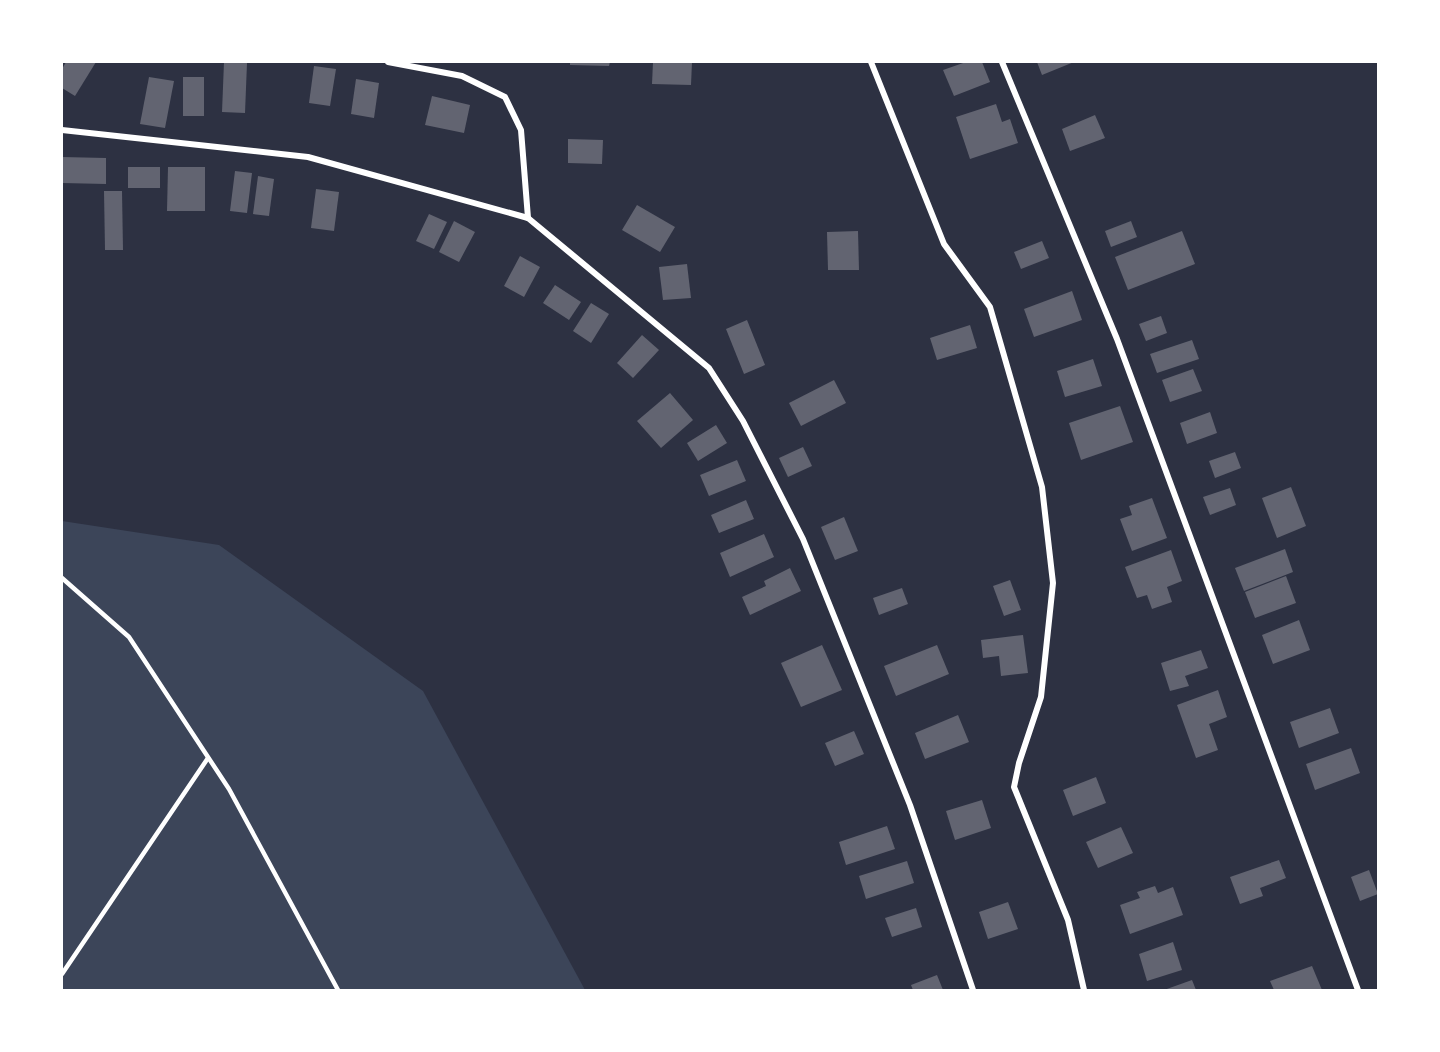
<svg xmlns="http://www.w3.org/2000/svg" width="1440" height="1052" viewBox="0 0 1440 1052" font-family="Manrope,sans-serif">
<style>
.green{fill:#3c4559}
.building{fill:#626471}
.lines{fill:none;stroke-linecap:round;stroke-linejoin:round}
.service{stroke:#fff;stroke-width:4.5}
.minor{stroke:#fff;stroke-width:6}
</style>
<rect width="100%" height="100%" fill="#2d3142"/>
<path class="green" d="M62 521 219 545 423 691 585 990H62Z"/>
<g class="building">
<path d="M66 62H96L75 96 62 88V69Z"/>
<path d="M224 62 247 63 245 113 222 112Z"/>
<path d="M570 62H610L609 66 570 65Z"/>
<path d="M653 62H692L691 85 652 84Z"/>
<path d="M966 62H982L990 82 954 96 943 70Z"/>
<path d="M1037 62H1074L1042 75Z"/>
<path d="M314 66 336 69 330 106 309 103Z"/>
<path d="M149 77 174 81 165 128 140 124Z"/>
<rect x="183" y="77" width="21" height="39"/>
<path d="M356 79 379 83 374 118 351 114Z"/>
<path d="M432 96 470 105 464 133 425 125Z"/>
<path d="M996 104 1002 122 1010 119 1018 143 970 159 956 117Z"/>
<path d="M1095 115 1105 138 1070 151 1062 129Z"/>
<path d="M568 139 603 140 602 164 568 163Z"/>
<path d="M62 157 106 158V184L62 183Z"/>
<rect x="128" y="167" width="32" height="21"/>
<path d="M168 167H205V211H167Z"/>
<path d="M235 171 252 173 247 213 230 211Z"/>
<path d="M258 176 274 179 269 216 253 214Z"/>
<path d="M316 189 339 192 334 231 311 228Z"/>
<path d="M104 191H122L123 250H105Z"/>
<path d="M637 205 675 227 660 252 622 230Z"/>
<path d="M429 214 447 222 434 249 416 241Z"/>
<path d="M454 221 475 232 459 262 439 252Z"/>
<path d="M1131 221 1137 237 1111 247 1105 231Z"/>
<path d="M858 231 859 270H828L827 232Z"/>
<path d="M1182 231 1195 264 1128 290 1115 257Z"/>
<path d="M1042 241 1049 258 1021 269 1014 252Z"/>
<path d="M520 256 540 267 524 297 504 286Z"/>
<path d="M687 264 691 298 663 300 659 267Z"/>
<path d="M555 285 581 302 569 320 543 303Z"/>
<path d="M1072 291 1082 320 1034 337 1024 309Z"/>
<path d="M591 303 609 314 591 343 573 331Z"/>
<path d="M1161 316 1167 333 1146 341 1139 324Z"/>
<path d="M747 320 765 365 744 374 726 329Z"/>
<path d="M970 325 977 348 937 360 930 338Z"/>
<path d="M642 335 659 350 633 378 617 363Z"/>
<path d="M1192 340 1199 359 1157 373 1150 354Z"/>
<path d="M1093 359 1102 386 1065 397 1057 371Z"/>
<path d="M1193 369 1202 391 1170 402 1162 380Z"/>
<path d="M834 380 846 403 801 426 789 403Z"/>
<path d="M670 393 693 420 661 448 637 421Z"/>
<path d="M1120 406 1133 442 1081 460 1069 423Z"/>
<path d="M1210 412 1217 433 1187 444 1180 423Z"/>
<path d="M716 425 727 443 698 461 687 443Z"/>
<path d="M803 447 812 466 788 477 779 458Z"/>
<path d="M1235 452 1241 468 1215 478 1209 461Z"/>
<path d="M737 460 746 481 709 496 700 475Z"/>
<path d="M1291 487 1306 526 1277 538 1262 498Z"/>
<path d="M1230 488 1236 505 1210 515 1203 497Z"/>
<path d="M1152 498 1167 538 1132 551 1120 519 1132 515 1129 506Z"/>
<path d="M746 500 754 519 719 533 711 515Z"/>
<path d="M844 517 858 551 835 560 821 527Z"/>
<path d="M764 534 774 557 730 577 720 553Z"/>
<path d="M1285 549 1293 572 1244 591 1235 568Z"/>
<path d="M1171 550 1182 581 1167 587 1172 602 1152 609 1147 595 1137 598 1125 567Z"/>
<path d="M790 568 801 591 750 615 742 597 766 586 764 581Z"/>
<path d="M1286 576 1296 603 1255 618 1245 592Z"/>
<path d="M1010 580 1021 610 1004 616 993 586Z"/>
<path d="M902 588 908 604 879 615 873 598Z"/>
<path d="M1299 620 1310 650 1273 664 1262 635Z"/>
<path d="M1023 635 1028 673 1001 676 999 656 983 658 981 640Z"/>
<path d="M822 645 842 690 801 707 781 663Z"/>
<path d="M937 645 949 674 896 696 884 666Z"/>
<path d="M1201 650 1208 668 1185 676 1189 686 1170 691 1161 663Z"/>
<path d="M1218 690 1227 717 1209 724 1218 750 1196 758 1177 705Z"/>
<path d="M1330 708 1339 733 1299 748 1290 722Z"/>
<path d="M958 715 969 742 925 759 915 733Z"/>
<path d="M854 731 864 754 835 766 825 743Z"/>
<path d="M1351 748 1360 773 1315 790 1306 764Z"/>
<path d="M1096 777 1106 803 1073 816 1063 790Z"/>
<path d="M982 800 991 828 955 840 946 811Z"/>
<path d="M887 826 895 849 846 865 839 842Z"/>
<path d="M1121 827 1133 853 1098 868 1086 842Z"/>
<path d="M1279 860 1286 878 1260 888 1263 896 1240 904 1230 877Z"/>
<path d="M907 861 914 883 866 899 859 876Z"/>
<path d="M1369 870 1378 894 1360 901 1351 877Z"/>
<path d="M1155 886 1158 893 1173 887 1183 915 1130 934 1120 905 1140 898 1137 892Z"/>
<path d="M1008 902 1018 929 988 939 979 912Z"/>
<path d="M916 908 922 927 892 937 885 918Z"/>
<path d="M1173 942 1182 970 1147 981 1139 954Z"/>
<path d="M1312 966 1322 990H1274L1270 981Z"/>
<path d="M937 975 943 990H913L911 985Z"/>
<path d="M1192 980 1196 990H1164Z"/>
</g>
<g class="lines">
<g class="service">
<path d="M62 578 129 637 229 789 338 990"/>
<path d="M62 974 208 758"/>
</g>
<g class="minor">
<path d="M388 62 462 76 505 97 521 130 528 218"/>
<path d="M871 62 944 244 990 307 1042 487 1053 583 1041 697 1019 763 1014 787 1068 920 1084 990"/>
<path d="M1002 62 1117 339 1358 990"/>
<path d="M62 130 308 157 528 218 709 368 743 421 803 539 910 805 973 990"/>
</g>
</g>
<rect width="1440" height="1052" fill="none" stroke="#ffffff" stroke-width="126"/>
</svg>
